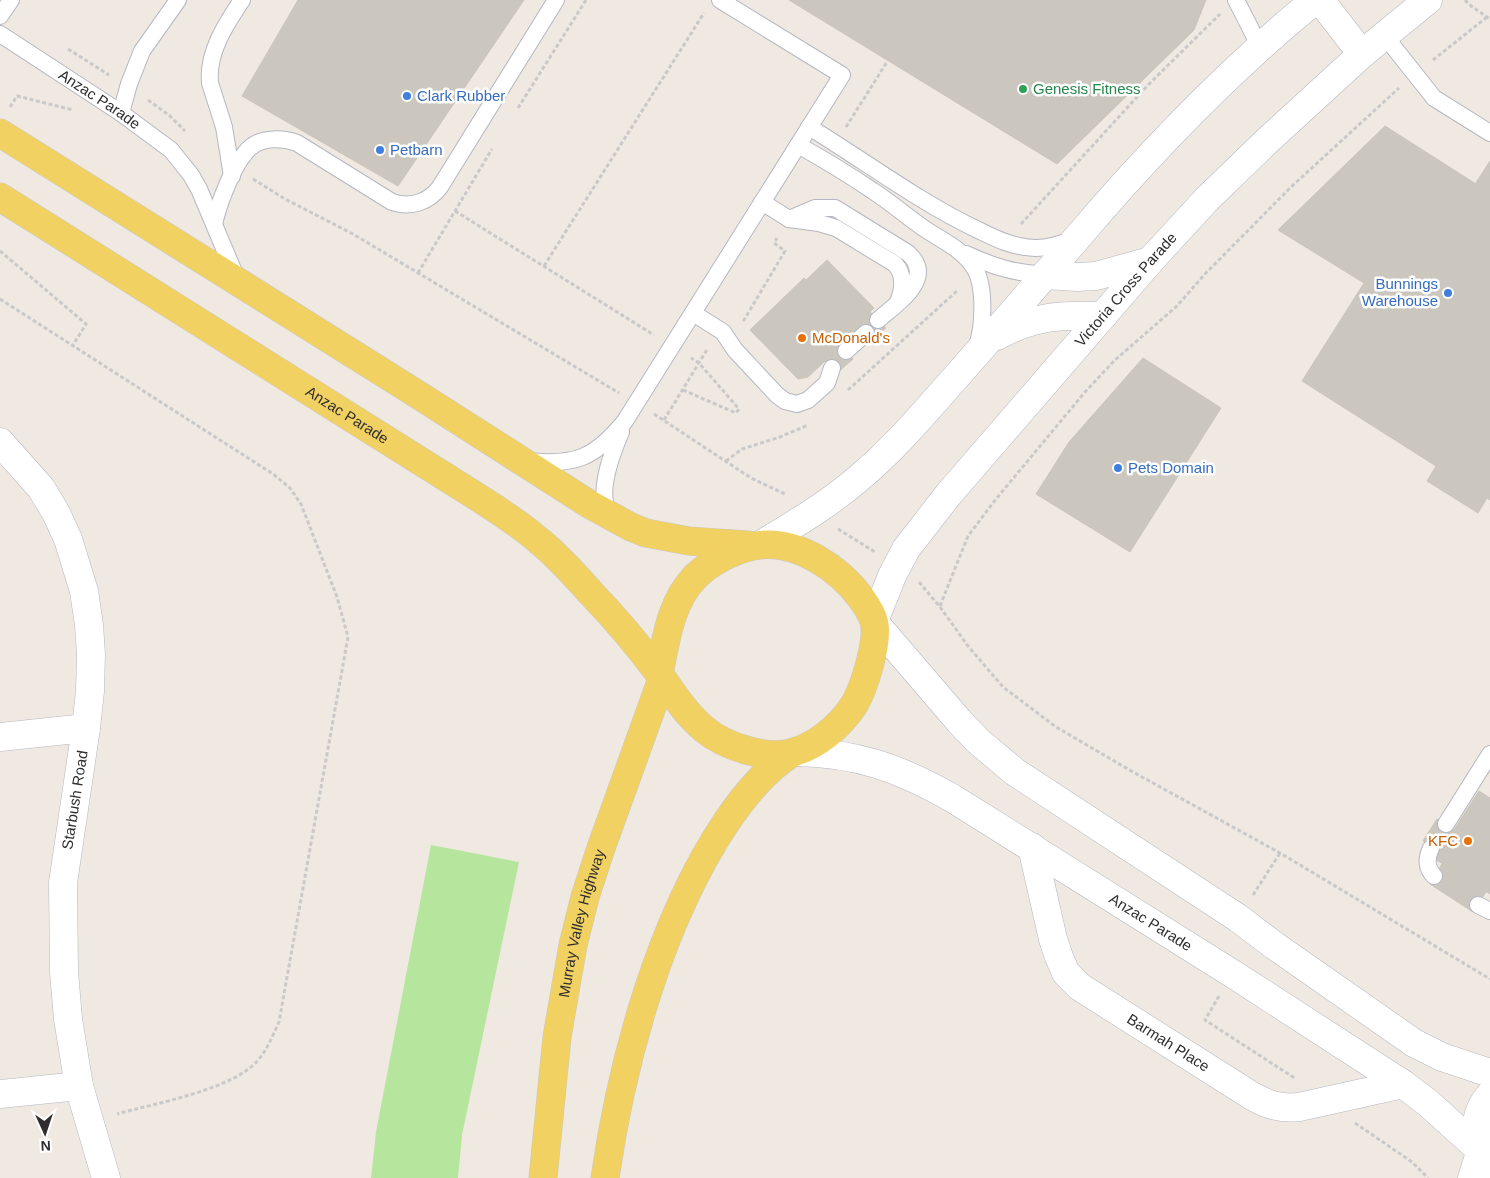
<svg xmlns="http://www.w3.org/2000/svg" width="1490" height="1178" viewBox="0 0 1490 1178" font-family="Helvetica,sans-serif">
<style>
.green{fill:#b6e59e}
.building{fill:#cbc7bf;stroke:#cbc5ba}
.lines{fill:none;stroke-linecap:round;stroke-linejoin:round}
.lane-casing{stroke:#b4b7c1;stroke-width:18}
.street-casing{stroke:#b4b7c1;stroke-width:29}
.secondary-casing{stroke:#b4b7c1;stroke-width:29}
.primary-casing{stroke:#c9c9c9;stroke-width:29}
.path{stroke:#c9c9c9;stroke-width:3;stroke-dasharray:4 2.5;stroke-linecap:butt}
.lane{stroke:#fff;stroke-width:16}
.street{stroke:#fff;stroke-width:28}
.secondary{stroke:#fff;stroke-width:28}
.primary{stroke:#f2d163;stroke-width:28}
.leisure-dot{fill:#2e9e5b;stroke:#fff;stroke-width:2}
.shop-dot{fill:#3f7fe0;stroke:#fff;stroke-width:2}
.food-dot{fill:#e8710a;stroke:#fff;stroke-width:2}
.labels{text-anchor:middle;stroke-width:5;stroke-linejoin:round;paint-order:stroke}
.leisure-label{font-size:15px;fill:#27864d;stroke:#fff;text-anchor:start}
.shop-label{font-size:15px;fill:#366cbe;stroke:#fff;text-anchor:start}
.street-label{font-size:15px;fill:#2e2e2e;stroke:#fff}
.food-label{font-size:15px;fill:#c56008;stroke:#fff;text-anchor:start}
</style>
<rect width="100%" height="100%" fill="#efe9e1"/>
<path class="green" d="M431 845 519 862 462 1135 458 1178H371L376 1132Z"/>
<g class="building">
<path d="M298 0H524L398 186 242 96Z"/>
<path d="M789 0H1206L1194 30 1057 164Z"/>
<path d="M1385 126 1476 184 1335 402 1302 381 1364 283 1278 230Z"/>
<path d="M1490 161V500L1487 498 1478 513 1427 481 1436 466 1335 402Z"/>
<path d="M827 260 874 308 798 379 750 330 804 278 806 280Z"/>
<path d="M870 312 886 328 872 340 861 327 841 346 853 359 837 373 825 361 808 377 798 379Z"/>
<path d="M1143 358 1221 408 1130 552 1036 494 1069 442Z"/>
<path d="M1479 791 1490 798V894L1435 859Z"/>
<path d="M1437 819 1454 830 1440 852 1423 841Z"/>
<path d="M1442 864 1486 892 1473 912 1430 884Z"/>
</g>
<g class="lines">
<g class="lane-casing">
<g id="lane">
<path d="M1236 0 1260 47"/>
<path d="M0 16 11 0"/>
<path id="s1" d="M0 34 121 113 171 150 191 175 199 189 237 279"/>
<path d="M1384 35 1434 98 1490 133"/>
<path d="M121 113 129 84 142 51 178 0"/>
<path d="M809 127C865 161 919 202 978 230 993 237 1008 245 1025 247 1041 250 1057 246 1073 239"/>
<path d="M798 145C823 159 848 174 873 191 890 202 905 215 922 227 939 239 961 248 973 266 986 284 984 328 976 348"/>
<path d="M232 176 224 127 210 83C207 52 226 24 242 0"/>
<path d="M762 202 789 219 815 208H835L908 253C936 279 897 303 878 320"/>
<path d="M789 219 819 223 836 228 895 264C905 275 903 290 898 302"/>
<path d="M214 224C219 203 234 161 251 147 263 137 283 138 297 143L392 202C410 208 428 203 440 187L556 0"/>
<path d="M966 254C994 267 1015 273 1045 275"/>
<path d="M693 313 723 332 735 350 777 395 785 401 797 404 808 400 827 383 832 368"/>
<path d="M846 351 866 333"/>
<path d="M527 461C575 466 595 458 625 421L842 75 720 0"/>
<path d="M611 516C595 496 612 453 621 432"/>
<path d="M1446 824 1490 754"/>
<path d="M1431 848C1426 858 1426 868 1434 876"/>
<path d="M1478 905 1490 911"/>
</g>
</g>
<g class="street-casing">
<g id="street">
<path d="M0 442 41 488 56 513 68 539 84 591 89 625 91 654 90 691 86 728 63 883 64 972 68 1019 79 1086 106 1178"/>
<path d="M0 737 86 728"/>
<path id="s2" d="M1032 847 1053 939 1059 957 1066 973 1080 987 1252 1096C1268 1105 1281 1109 1299 1107L1403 1084"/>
<path d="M0 1094 79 1086"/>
<path d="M1472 1178 1480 1153"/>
</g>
</g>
<g class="secondary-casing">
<g id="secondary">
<path d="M1320 0 1362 54"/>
<path d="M1045 275 1077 277 1096 276 1150 261"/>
<path d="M997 336C1035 315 1062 315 1103 316"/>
<path d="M762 544C795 524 829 504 859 478 895 448 925 412 956 377 997 331 1037 284 1077 238 1149 153 1228 71 1315 0"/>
<path id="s3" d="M874 621 892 576 906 549 948 495 1150 261 1207 199 1267 141 1362 54 1428 0"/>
<path d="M875 623 959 721 978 741 1015 772 1238 918 1275 946 1414 1043 1442 1057 1490 1073"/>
<path id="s4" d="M796 752C857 753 899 768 952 798L1233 974 1403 1084 1428 1103 1478 1148"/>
<path d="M1490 1095C1471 1116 1473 1147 1490 1169"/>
</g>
</g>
<g class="primary-casing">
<g id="primary">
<path d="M0 133 417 394 589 504 631 527 646 533 689 541 748 545"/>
<path id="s5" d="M0 197 479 498C499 511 520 524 538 540 557 555 574 574 590 592 614 617 637 644 658 672 672 692 685 713 704 729 724 746 768 761 794 752 818 745 840 726 854 705 864 688 879 641 874 622 872 613 866 605 861 598 839 568 798 541 760 545 738 547 710 562 695 577 670 603 666 640 659 674"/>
<path id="s6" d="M543 1178 557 1037 573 945 585 897 601 848 662 679"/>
<path d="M605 1178C622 1060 660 921 727 821 745 795 765 770 792 753"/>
</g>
</g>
<g class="path">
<path d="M1465 0 1471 6 1490 19"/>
<path d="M68 49 109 75"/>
<path d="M1433 60 1487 17"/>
<path d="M148 100 170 116 185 131"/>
<path d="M10 107 17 96 73 110"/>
<path d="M518 108 586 0"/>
<path d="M846 127 887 62"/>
<path d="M253 179 285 199 353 234 619 393"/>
<path d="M455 211 654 335"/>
<path d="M1021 224 1148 85 1220 14"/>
<path d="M0 251 86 324 73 345"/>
<path d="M544 266 704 13"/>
<path d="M418 273 492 149"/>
<path d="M0 299 273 474 290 488 301 504 337 597 348 637 279 1022C273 1035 268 1048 259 1059 234 1090 155 1103 117 1114"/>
<path d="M743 319 744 320 785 251 774 243 777 238"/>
<path d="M683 390 736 413 739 409 699 363 691 358"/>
<path d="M848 390 958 290"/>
<path d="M654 414 751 478 787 495"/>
<path d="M664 420 708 348"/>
<path d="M726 461 742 449 780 437 808 425"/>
<path d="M838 529 875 552"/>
<path d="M919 582 940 607 968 646 1003 687 1056 727 1133 772 1280 853 1490 979"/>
<path d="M940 606 968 536 996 499 1085 392 1115 360 1177 306 1205 274 1291 187 1399 88"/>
<path d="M1253 895 1280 853"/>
<path d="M1219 996 1205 1020 1296 1079"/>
<path d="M1355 1123 1412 1162 1428 1178"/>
</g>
<use href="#lane" class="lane"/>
<use href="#street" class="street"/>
<use href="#secondary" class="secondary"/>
<use href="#primary" class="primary"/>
</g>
<circle class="leisure-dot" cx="1023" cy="89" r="5"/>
<g class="shop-dot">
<circle cx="407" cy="96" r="5"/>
<circle cx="380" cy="150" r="5"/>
<circle cx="1448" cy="293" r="5"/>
<circle cx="1118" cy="468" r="5"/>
</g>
<g class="food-dot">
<circle cx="802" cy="338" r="5"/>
<circle cx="1468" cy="841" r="5"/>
</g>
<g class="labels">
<g class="leisure-label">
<text x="1033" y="94">Genesis Fitness</text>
</g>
<g class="shop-label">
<text x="417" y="101">Clark Rubber</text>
<text x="390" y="155">Petbarn</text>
<text x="1438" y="289" text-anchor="end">Bunnings<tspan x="1438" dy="17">Warehouse</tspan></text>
<text x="1128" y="473">Pets Domain</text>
</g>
<g class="street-label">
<text dy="5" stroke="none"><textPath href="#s1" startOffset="119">Anzac Parade</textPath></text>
<text dy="5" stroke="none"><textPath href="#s3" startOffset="419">Victoria Cross Parade</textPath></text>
<text dy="5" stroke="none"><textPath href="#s5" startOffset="410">Anzac Parade</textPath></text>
<text transform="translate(75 800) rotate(-81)" y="5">Starbush Road</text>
<text dy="5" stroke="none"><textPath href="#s4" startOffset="399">Anzac Parade</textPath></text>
<text dy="5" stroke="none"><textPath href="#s6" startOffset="258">Murray Valley Highway</textPath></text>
<text dy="5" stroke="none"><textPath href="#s2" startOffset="255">Barmah Place</textPath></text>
</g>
<g class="food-label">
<text x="812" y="343">McDonald's</text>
<text x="1458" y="846" text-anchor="end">KFC</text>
</g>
</g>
<g transform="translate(45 1133) rotate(177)" stroke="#ffffff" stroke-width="4" paint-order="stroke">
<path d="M0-4L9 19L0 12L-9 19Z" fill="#2e2e2e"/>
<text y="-8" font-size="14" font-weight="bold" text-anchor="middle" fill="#2e2e2e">N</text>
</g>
</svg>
